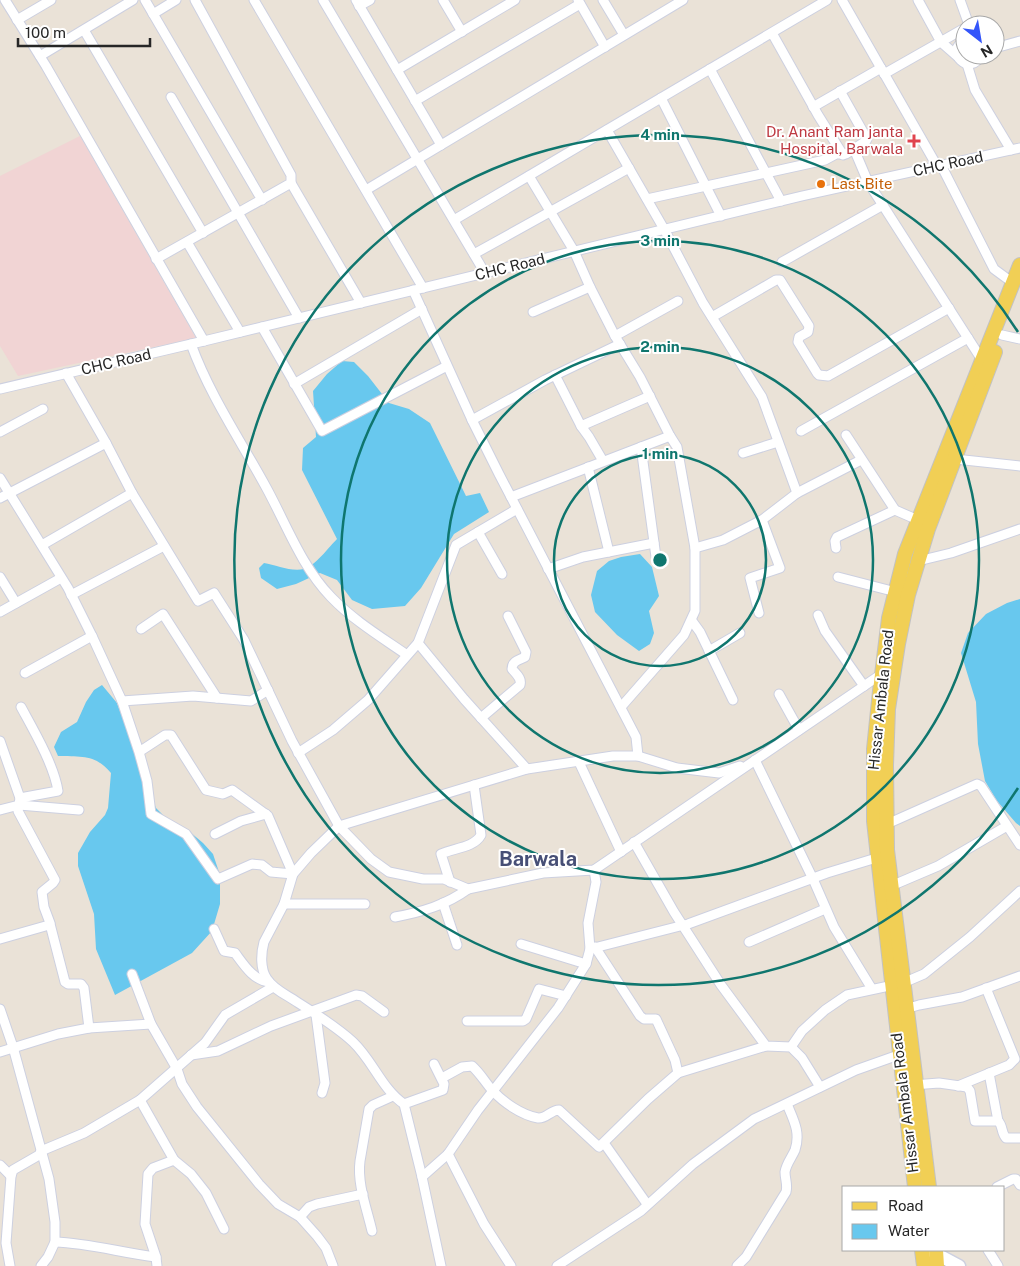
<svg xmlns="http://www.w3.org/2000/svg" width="1020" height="1266" viewBox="0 0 1020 1266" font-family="'Public Sans',sans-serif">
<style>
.medical{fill:#f1d4d4}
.water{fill:#68c8ee}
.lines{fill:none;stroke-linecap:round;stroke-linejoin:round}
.street-casing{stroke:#cdd0e0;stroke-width:11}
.secondary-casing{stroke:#cdd0e0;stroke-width:15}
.primary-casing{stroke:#c2c2c2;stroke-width:16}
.street{stroke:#fff;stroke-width:9}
.secondary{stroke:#fff;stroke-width:12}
.primary{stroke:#f1cf55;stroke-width:14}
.ring{fill:none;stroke:#0f766e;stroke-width:2.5}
.health-dot{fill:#e0444e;stroke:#fff;stroke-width:2}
.food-dot{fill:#e8710a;stroke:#fff;stroke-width:2}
.labels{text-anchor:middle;stroke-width:4;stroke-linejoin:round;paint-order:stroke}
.health-label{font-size:15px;fill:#be3a42;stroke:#fff;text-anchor:end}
.street-label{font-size:15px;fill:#262626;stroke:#fff}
.food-label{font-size:15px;fill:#c56008;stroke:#fff;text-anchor:start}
.district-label{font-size:20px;font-weight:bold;fill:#474f76;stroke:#fff}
.centre{fill:#0f766e;stroke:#fff;stroke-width:2.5}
.ring-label{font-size:15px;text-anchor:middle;font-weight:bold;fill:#0f766e;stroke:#fff;stroke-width:4;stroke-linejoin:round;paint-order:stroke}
</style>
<rect width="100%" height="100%" fill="#eae2d7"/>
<path class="medical" d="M80 136 196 338 18 376 0 346V176Z"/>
<g class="water">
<path d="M342 361 354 362 368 376 389 403 409 409 430 423 466 496 480 493 489 512 454 534 421 588 405 606 372 609 352 600 337 580 320 573 296 584 277 589 261 578 259 568 264 563C276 565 291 572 304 569 314 567 329 547 337 539L302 470 303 448 316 437 313 391 327 374Z"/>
<path d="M640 554 652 567 659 596 649 611 654 633 650 644 639 651 617 635 595 612 591 595 597 571 609 561 621 557Z"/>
<path d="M1020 599V826L1016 823 997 801 985 781 978 744 976 702 961 653 968 633 986 614 1007 603Z"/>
<path d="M102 685 117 703 156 808 170 822 190 832 203 843 213 854 220 875V904L212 931 192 953 115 995 96 949 94 914 78 866V853L90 832 105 815 108 808 111 773C95 754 82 757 58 756L54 747 61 732 77 722 86 702 94 690Z"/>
</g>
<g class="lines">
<g class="street-casing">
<g id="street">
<path d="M5 0 46 66 204 341"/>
<path d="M145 0 262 200"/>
<path d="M254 0 423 288"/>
<path d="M323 0 485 273"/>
<path d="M356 0 441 145"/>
<path d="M443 0 462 32"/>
<path d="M578 0 605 47"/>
<path d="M603 0 624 35"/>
<path d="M842 0 937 166"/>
<path d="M918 0 941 42 957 56"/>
<path d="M960 0 969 25"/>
<path d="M359 6 370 0"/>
<path d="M153 14 176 0"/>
<path d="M17 20 51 0"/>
<path d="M84 30 203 233"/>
<path d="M772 33 818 115 843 155"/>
<path d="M965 41C942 51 972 78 980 55"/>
<path d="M995 48 1020 41"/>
<path d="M40 56 133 0"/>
<path d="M967 64 975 90 1011 150"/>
<path d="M710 69 781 201"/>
<path d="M397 70 515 0"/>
<path d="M884 74 965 28"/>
<path d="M171 97 299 318"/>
<path d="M661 98 721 216"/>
<path d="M415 101 580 4"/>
<path d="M813 107 881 68"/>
<path d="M607 130 664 229 703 303 762 397 797 493"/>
<path d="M854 149 868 182 982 360"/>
<path d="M941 165 994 269 1013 283"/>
<path d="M529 176 574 251 590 287 615 336 640 377 670 436 677 447 695 548V611L684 635 621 707"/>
<path d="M291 183 361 303"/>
<path d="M366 190 683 0"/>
<path d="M647 199 825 160 836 154H846L866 141 867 139 840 91"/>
<path d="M454 220 827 0"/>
<path d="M187 242 240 332"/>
<path d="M474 254 629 168"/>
<path d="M156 259 291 183V175L195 0"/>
<path d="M782 262 883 205"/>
<path d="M413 290 472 420 499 474 636 737 638 756"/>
<path d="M533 312 590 287"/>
<path d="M712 317 776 280H780L809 326 808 332 799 337 798 342 817 373 819 375 828 376 949 308"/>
<path d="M262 327 322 431 447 366"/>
<path d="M1002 335 1020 339"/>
<path d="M615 336 678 301"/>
<path d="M191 344C210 396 241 441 267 489 287 526 302 567 331 597 353 620 381 637 407 655"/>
<path d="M66 373 106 443 132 493 198 601 214 593 244 640 292 741 339 826 371 859 389 872 423 879H444L468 889 543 873 594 870 883 673"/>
<path d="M555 375 581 426 589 437 603 461"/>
<path d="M294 384 422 309"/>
<path d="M0 389 204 341 802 196 1020 148"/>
<path d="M472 420 545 380 620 344"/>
<path d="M581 426 650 396"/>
<path d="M801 431 968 338"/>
<path d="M0 432 43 409"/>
<path d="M846 435 895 510 918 520"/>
<path d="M641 447 656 557"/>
<path d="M743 453 778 442"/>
<path d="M955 459 1020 466"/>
<path d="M588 467 609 552"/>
<path d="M0 478 68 588 92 636 122 701 139 752 147 781 151 814 186 834 218 879 252 864 262 865 271 872 293 874 268 816 232 790 223 794 206 790 171 735H165L139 752"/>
<path d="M511 497 670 436"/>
<path d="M0 498 106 443"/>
<path d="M478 532 502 574"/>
<path d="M42 545 132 493"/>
<path d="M695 548 723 540 762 520 797 493 861 460"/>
<path d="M836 548 835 541 837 537 895 510"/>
<path d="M918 561 951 553 1020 529"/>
<path d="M548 569 583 557 654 543"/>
<path d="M0 577 16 603"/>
<path d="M838 577 896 592"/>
<path d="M71 595 164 546"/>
<path d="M0 612 61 578"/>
<path d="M759 613 750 578 780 568 762 520"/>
<path d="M818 615 825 631 864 686"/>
<path d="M692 621 700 632 733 700"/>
<path d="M141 629 163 614 217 698"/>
<path d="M418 643 464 699 527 769"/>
<path d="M709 651 740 633"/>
<path d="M25 673 92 636"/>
<path d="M779 694 799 730"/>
<path d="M122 701 193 696 251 701 268 690"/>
<path d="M481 718 520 685C522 678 516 674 512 669 512 661 519 660 525 657L526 652 508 616"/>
<path d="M0 741 20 798 18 811 55 880 53 883 42 892 44 907 50 923 49 925 0 939"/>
<path d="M298 753 333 730 368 700 418 643 456 545 517 509"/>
<path d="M755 760 813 879 834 927 872 989"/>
<path d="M579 762 621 852"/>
<path d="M20 798 58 791C54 765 34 731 21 707"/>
<path d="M0 810 19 805 79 810"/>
<path d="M887 824 977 784 981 786 1020 845"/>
<path d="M215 834 241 821 266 814"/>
<path d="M634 842 674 912 721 985 766 1046 791 1047 802 1058 820 1087"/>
<path d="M450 882 441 854C453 848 474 848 481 835L474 785"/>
<path d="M891 886 938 866 1007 826"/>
<path d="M443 903 457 945"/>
<path d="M284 904H365"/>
<path d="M395 917C422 912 446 905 468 889"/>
<path d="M50 924 65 982 68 984H81L84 988 89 1028"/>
<path d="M214 929 224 951 235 953C244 965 253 980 269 982"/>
<path d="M749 942 825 909"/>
<path d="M521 944 586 964"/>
<path d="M595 947 640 1016 644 1019H656L675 1060 678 1073"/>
<path d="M590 949 688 924 827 873 883 856"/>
<path d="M132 974 151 1024 177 1069 182 1084 197 1107 259 1184 278 1204 300 1217 317 1236 326 1248 333 1266"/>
<path d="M0 1009 13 1047 49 1179 55 1222V1242L48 1257 41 1266"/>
<path d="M902 1010 919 1005 962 997 1020 976"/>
<path d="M316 1015 325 1083 322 1093"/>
<path d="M467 1021H523L526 1019 539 989 566 996"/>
<path d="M791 1047 802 1031 825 1010 847 995 903 983 924 974 970 937 1020 891"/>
<path d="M0 1052 58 1034 89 1028 151 1024"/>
<path d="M191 1055 218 1051 271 1026 356 995 362 996 384 1012"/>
<path d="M989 1073 998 1121"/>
<path d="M442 1078 462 1067 472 1066C480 1073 485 1082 492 1090 503 1102 521 1115 538 1118 546 1119 551 1110 559 1110L599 1147 648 1099 678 1073 766 1046"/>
<path d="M913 1085 939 1083 967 1087 970 1091 975 1121H998C1003 1125 1001 1133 1006 1138H1020"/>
<path d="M958 1086 1009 1065 1015 1059 986 988"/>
<path d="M140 1100 174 1160 191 1174 206 1193 224 1229"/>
<path d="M404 1104 443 1090 444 1084 434 1064"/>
<path d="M604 1143 647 1204"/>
<path d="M448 1154 484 1224 511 1266"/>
<path d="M0 1165 11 1176"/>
<path d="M422 1177 448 1154 478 1110 558 1008 586 964 590 949 588 923 596 882 594 870"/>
<path d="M997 1187 1013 1179H1016L1020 1185"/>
<path d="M300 1217 309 1207 317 1204 363 1194"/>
<path d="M372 1231C367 1209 357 1184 360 1161L369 1109 373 1105 393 1096"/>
<path d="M55 1242C89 1243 122 1253 156 1257"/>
<path d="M988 1250 998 1266"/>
<path d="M10 1266 6 1243 11 1176 13 1170 39 1155 41 1151 84 1133 140 1100 205 1043 225 1015 273 987"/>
<path d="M157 1266 156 1257 145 1224 148 1174 153 1168 174 1160"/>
<path d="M441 1266 422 1177 404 1104C382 1089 373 1061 353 1042 337 1027 316 1014 297 1002 287 995 274 990 267 979 260 969 261 953 264 942L284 904 293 874 311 853 339 826 527 769 613 756H638L677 768 719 773 740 766"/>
<path d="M557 1266 641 1211 693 1164 754 1119 856 1070 904 1053"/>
<path d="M737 1266 746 1257 786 1192C788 1185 785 1179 785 1172 786 1164 792 1157 795 1150 801 1132 793 1119 787 1104"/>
</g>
</g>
<g class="secondary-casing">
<path id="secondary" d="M929 1250 959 1266"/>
</g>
<g class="primary-casing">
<g id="primary">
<path d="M915 1187 874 821V749L880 691 889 618 905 554 1020 265"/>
<path d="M929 1187 887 850 886 765 888 709 898 644 908 595 928 529 995 352"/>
<path d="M922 1250 924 1266"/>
<path d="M936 1250 937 1266"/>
</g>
</g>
<use href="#street" class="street"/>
<use href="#secondary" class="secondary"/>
<use href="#primary" class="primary"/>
</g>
<g class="ring">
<circle cx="660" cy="560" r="106"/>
<circle cx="660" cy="560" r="213"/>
<circle cx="660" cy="560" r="319"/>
<path d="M1018 788A425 425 0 1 1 1018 332"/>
</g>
<path class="health-dot" d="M911.5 133.5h5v5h5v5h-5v5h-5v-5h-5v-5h5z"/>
<circle class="food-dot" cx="821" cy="184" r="5"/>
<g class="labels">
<g class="health-label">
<text x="903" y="137">Dr. Anant Ram janta<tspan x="903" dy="17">Hospital, Barwala</tspan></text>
</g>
<g class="street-label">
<text transform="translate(948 164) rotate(-12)" y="5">CHC Road</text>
<text transform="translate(510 267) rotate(-14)" y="5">CHC Road</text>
<text transform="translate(116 362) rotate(-13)" y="5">CHC Road</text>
<text transform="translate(881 700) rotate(-84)" y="5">Hissar Ambala Road</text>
<text transform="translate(905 1103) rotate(-97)" y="5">Hissar Ambala Road</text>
</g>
<g class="food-label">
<text x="831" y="189">Last Bite</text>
</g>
<g class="district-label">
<text x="538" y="866">Barwala</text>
</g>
</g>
<circle cx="660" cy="560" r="8" class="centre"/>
<g class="ring-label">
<text x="660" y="140">4 min</text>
<text x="660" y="246">3 min</text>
<text x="660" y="352">2 min</text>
<text x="660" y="459">1 min</text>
</g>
<rect x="842" y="1186" width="162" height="65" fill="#ffffff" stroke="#a8a8a8"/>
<rect x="852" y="1202" width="25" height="8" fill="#f1cf55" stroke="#a8a8a8"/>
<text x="888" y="1211" font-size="15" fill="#262626">Road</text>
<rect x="852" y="1224" width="25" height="15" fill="#68c8ee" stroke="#a8a8a8"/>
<text x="888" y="1236" font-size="15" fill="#262626">Water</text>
<g transform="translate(980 40) rotate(149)"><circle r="24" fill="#ffffff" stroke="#a8a8a8"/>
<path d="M0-4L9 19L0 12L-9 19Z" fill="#3455fa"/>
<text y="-8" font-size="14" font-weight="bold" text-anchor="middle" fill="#262626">N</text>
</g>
<path d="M18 38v8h132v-8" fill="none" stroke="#262626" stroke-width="2.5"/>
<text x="25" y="38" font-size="15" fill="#262626" stroke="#ffffff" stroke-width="4" paint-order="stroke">100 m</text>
</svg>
